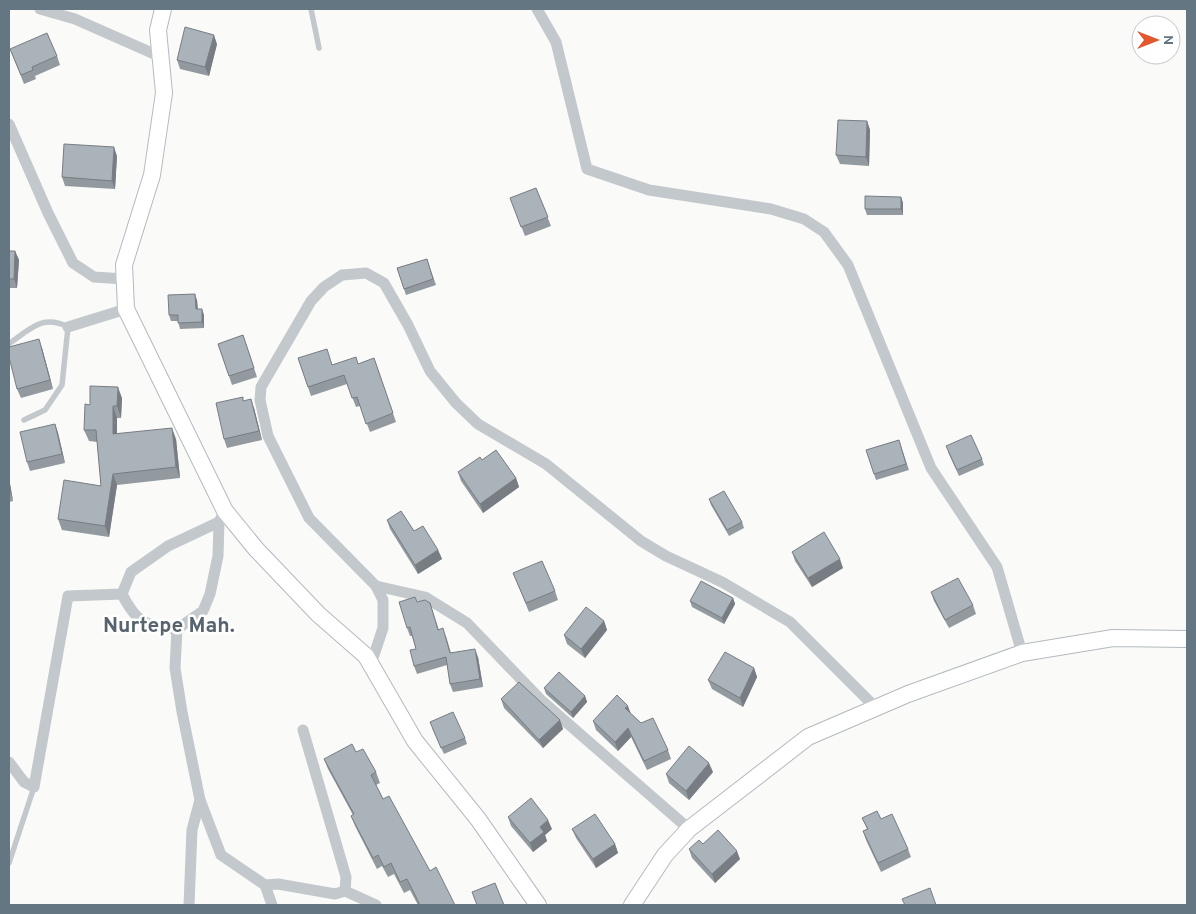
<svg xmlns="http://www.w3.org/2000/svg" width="1196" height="914" viewBox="0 0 1196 914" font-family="Overpass,sans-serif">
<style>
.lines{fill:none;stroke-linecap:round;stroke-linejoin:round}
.secondary-casing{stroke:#b3babf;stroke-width:18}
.lane{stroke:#c3c8cc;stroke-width:5.5}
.street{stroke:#c3c8cc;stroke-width:11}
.secondary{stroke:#fff;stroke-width:16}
.wall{fill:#929a9f}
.shaded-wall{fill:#777d82}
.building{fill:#aab3b9;stroke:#777d82}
.labels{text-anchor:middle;stroke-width:5;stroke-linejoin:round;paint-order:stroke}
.district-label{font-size:21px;font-weight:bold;fill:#57646e;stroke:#fff}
</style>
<rect width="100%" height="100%" fill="#fafaf8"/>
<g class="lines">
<g class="secondary-casing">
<g id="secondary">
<path d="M163 9 158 30 164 93 152 175 124 265 126 309 225 511 256 549 318 614 366 656 415 741 478 819 538 905"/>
<path d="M632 905 665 855 689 829 808 737 908 694 1022 653 1113 638 1187 639"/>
</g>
</g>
<g class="lane">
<path d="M311 9 319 48"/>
<path d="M10 343C30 329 43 314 68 327L62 385 45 410 24 420"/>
<path d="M9 863 34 787"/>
</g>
<g class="street">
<path d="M40 9 75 19 161 57"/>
<path d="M537 9 556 42 587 169 649 190 771 209 804 219 824 232 848 265 931 468 997 567 1022 653"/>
<path d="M9 124 48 213 73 263 94 277 124 279"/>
<path d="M68 327 126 309"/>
<path d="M225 511 219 522 218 556 210 594 203 611 177 629 175 668 182 712 200 800 221 855 265 885 278 884 335 894 345 891 376 905"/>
<path d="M376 586 425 597 467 623 542 701 689 829"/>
<path d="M122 594C137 624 145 625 177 629"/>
<path d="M371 664 383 628V600L376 586 309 518 268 436 260 400 261 387 311 301 324 287 342 275 366 273 384 283 408 325 430 371 456 403 478 424 546 464 641 541 666 556 722 582 790 622 876 708"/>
<path d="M303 730 346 877 345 891"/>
<path d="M9 762 24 782 34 787 68 596 122 594 131 572 168 546 219 522"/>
<path d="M265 885 272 905"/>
<path d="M189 905 192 830 200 800"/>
</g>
<use href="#secondary" class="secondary"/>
</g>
<g class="wall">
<path d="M217 44 209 76 180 69 177 60Z"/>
<path d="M10 49 57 56 60 65 35 76 36 79 24 84Z"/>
<path d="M867 121 870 130 869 166 840 164 836 155Z"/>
<path d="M117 156 115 189 65 186 62 177Z"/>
<path d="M536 188 551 226 525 236 510 198Z"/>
<path d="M901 197 903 203V215H867L865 209Z"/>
<path d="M9 251H15L19 260 17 288H9Z"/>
<path d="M427 259 436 285 406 295 397 268Z"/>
<path d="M197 300 198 309 204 315V328L180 329 178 321H171L169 315Z"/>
<path d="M243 335 257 377 232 385 218 344Z"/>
<path d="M42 348 53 389 21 398 17 389Z"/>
<path d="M298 358 332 365 358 364 374 358 396 422 370 432 360 406 356 407 347 384 311 396Z"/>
<path d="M122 398 121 418H117V434L176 439 180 478 117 485 109 537 62 530 58 519 101 486 97 442 89 441 84 430Z"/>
<path d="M244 401 254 408 262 440 227 448 224 439Z"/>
<path d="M55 424 58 433 65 463 30 471 27 462Z"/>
<path d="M899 440 909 470 876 480 866 450Z"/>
<path d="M948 452 982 459 984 465 959 476Z"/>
<path d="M482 460 516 478 519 487 483 513 461 481 458 472Z"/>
<path d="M9 478 13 501 9 502Z"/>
<path d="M709 499 742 522 744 528 729 536 711 505Z"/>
<path d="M387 520 414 531 438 550 442 559 418 574 390 529Z"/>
<path d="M792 552 843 568 812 587 795 561Z"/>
<path d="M513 573 555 591 558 600 529 612Z"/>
<path d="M931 592 973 605 976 614 949 628 934 601Z"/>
<path d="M733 598 735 604 724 624 692 607 690 601Z"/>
<path d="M417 602 430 603 439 630 446 636 451 653 478 657 483 687 453 692 450 684 447 665 417 674 414 666 416 649 412 636H410L407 628Z"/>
<path d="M604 621 607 630 585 658 567 644 564 635Z"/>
<path d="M754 668 757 677 743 707 712 689 708 680Z"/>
<path d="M544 688 585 696 587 702 573 718 546 694Z"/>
<path d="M501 699 560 720 563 729 543 748 504 708Z"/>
<path d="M630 713 668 750 671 759 647 770 631 737 618 751 596 730 593 721Z"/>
<path d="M432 728 465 738 467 744 444 754Z"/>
<path d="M356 752 376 772 380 783 376 785 383 799 430 871 455 905H418L410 890 404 893 394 874 388 877 382 866 377 869 355 826 351 816 353 815 328 769 324 759Z"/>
<path d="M713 772 689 800 669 783 666 774Z"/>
<path d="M508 817 552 829 545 835 547 841 533 852 511 826Z"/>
<path d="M862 818 881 819 908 849 911 857 881 872 866 840 863 831 867 829Z"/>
<path d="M572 829 615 844 618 853 596 868 576 838Z"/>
<path d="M703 844 740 859 715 883 692 858 689 849Z"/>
</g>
<g class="shaded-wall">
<path d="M214 35 217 44 209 76 205 67Z"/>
<path d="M867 121 870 130 869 166 866 157Z"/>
<path d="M114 147 117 156 115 189 112 181Z"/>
<path d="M901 197 903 203V215L901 209Z"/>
<path d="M15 251 19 260 17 288 14 279Z"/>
<path d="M195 294 197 300 198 315 196 309Z"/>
<path d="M202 309 204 315V328L202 322Z"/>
<path d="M39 339 42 348 53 389 50 380Z"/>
<path d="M118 387 122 398 121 418 117 406Z"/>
<path d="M251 399 254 408 262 440 259 431Z"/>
<path d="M113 406 117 418V445L113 434Z"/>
<path d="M55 424 58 433 65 463 62 454Z"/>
<path d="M172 428 176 439 180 478 176 467Z"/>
<path d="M113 474 117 485 109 537 105 526Z"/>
<path d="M9 478 13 501 9 487Z"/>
<path d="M516 478 519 487 483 513 480 504Z"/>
<path d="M438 550 442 559 418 574 415 565Z"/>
<path d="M840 559 843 568 812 587 808 578Z"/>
<path d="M733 598 735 604 724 624 722 618Z"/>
<path d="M604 621 607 630 585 658 581 649Z"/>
<path d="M475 649 478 657 483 687 480 679Z"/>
<path d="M754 668 757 677 743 707 740 698Z"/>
<path d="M585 696 587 702 573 718 571 712Z"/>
<path d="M628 706 631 714 625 708Z"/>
<path d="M560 720 563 729 543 748 539 740Z"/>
<path d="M628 728 631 737 618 751 615 742Z"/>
<path d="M709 763 713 772 689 800 686 791Z"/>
<path d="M548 820 552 829 545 835 547 841 533 852 530 843 540 827Z"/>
<path d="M615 844 618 853 596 868 593 859Z"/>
<path d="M737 851 740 859 715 883 712 874Z"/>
</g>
<g class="building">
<path d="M185 27 214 35 205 67 177 60Z"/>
<path d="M47 33 57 56 32 67 33 70 21 75 10 49Z"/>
<path d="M838 120 867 121 866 157 836 155Z"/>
<path d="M64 144 114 147 112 181 62 177Z"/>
<path d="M536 188 548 217 521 227 510 198Z"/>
<path d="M865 196 901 197V209H865Z"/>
<path d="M9 251H15L14 279H9Z"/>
<path d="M427 259 433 279 404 289 397 268Z"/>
<path d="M195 294 196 309H202V322L178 323V315H169L168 295Z"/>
<path d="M243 335 254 368 229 376 218 344Z"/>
<path d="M39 339 50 380 17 389 9 357V347Z"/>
<path d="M327 349 332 365 356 357 358 364 374 358 393 413 366 424 357 397 352 398 344 375 308 387 298 358Z"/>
<path d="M90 386 118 387 117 406H113V434L172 428 176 467 113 474 105 526 58 519 64 480 101 486 96 430H84L85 404 90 405Z"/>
<path d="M243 397V401L251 399 259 431 224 439 216 403Z"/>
<path d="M55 424 62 454 27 462 20 432Z"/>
<path d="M971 435 982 459 957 470 946 446Z"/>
<path d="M899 440 906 464 874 474 866 450Z"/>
<path d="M496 450 516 478 480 504 458 472 480 457 482 460Z"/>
<path d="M724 491 742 522 727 530 709 499Z"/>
<path d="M401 511 414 531 423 526 438 550 415 565 387 520Z"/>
<path d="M824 532 840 559 808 578 792 552Z"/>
<path d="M542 561 555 591 526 603 513 573Z"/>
<path d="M958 578 973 605 945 620 931 592Z"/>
<path d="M701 581 733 598 722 618 690 601Z"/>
<path d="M415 597 417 602 425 600 430 603 438 630 443 628 450 653 475 649 480 679 450 684 446 657 414 666 410 650 416 649 410 627 407 628 399 602Z"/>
<path d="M586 607 604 621 581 649 564 635Z"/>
<path d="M725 652 754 668 740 698 708 680Z"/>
<path d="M559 672 585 696 571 712 544 688Z"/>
<path d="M519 682 560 720 539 740 501 699Z"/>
<path d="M617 695 628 706 625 708 641 723 653 718 668 750 644 761 628 728 615 742 593 721Z"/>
<path d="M453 712 465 738 441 748 430 722Z"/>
<path d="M352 744 356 752 363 749 376 772 371 775 383 799 389 796 430 871 436 867 455 905H420L407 879 400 882 391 863 384 867 378 855 373 858 351 816 354 814 324 759Z"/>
<path d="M689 746 709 763 686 791 666 774Z"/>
<path d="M531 798 548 820 540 827 544 832 530 843 508 817Z"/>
<path d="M877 811 881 819 892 814 908 849 878 863 863 831 868 829 862 818Z"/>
<path d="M595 814 615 844 593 859 572 829Z"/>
<path d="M718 830 737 851 712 874 689 849 699 840 703 844Z"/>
<path d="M495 883 504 905H477L472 892Z"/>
<path d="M930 888 936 905H905L902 899Z"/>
</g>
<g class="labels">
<g class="district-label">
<text x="169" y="632">Nurtepe Mah.</text>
</g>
</g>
<rect width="1196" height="914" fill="none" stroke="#657683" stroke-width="20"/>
<g transform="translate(1156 40) rotate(90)"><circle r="24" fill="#ffffff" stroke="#c1c8cd"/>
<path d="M0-4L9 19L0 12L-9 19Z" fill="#e4572e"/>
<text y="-8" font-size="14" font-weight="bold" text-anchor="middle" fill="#657683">N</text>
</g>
</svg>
